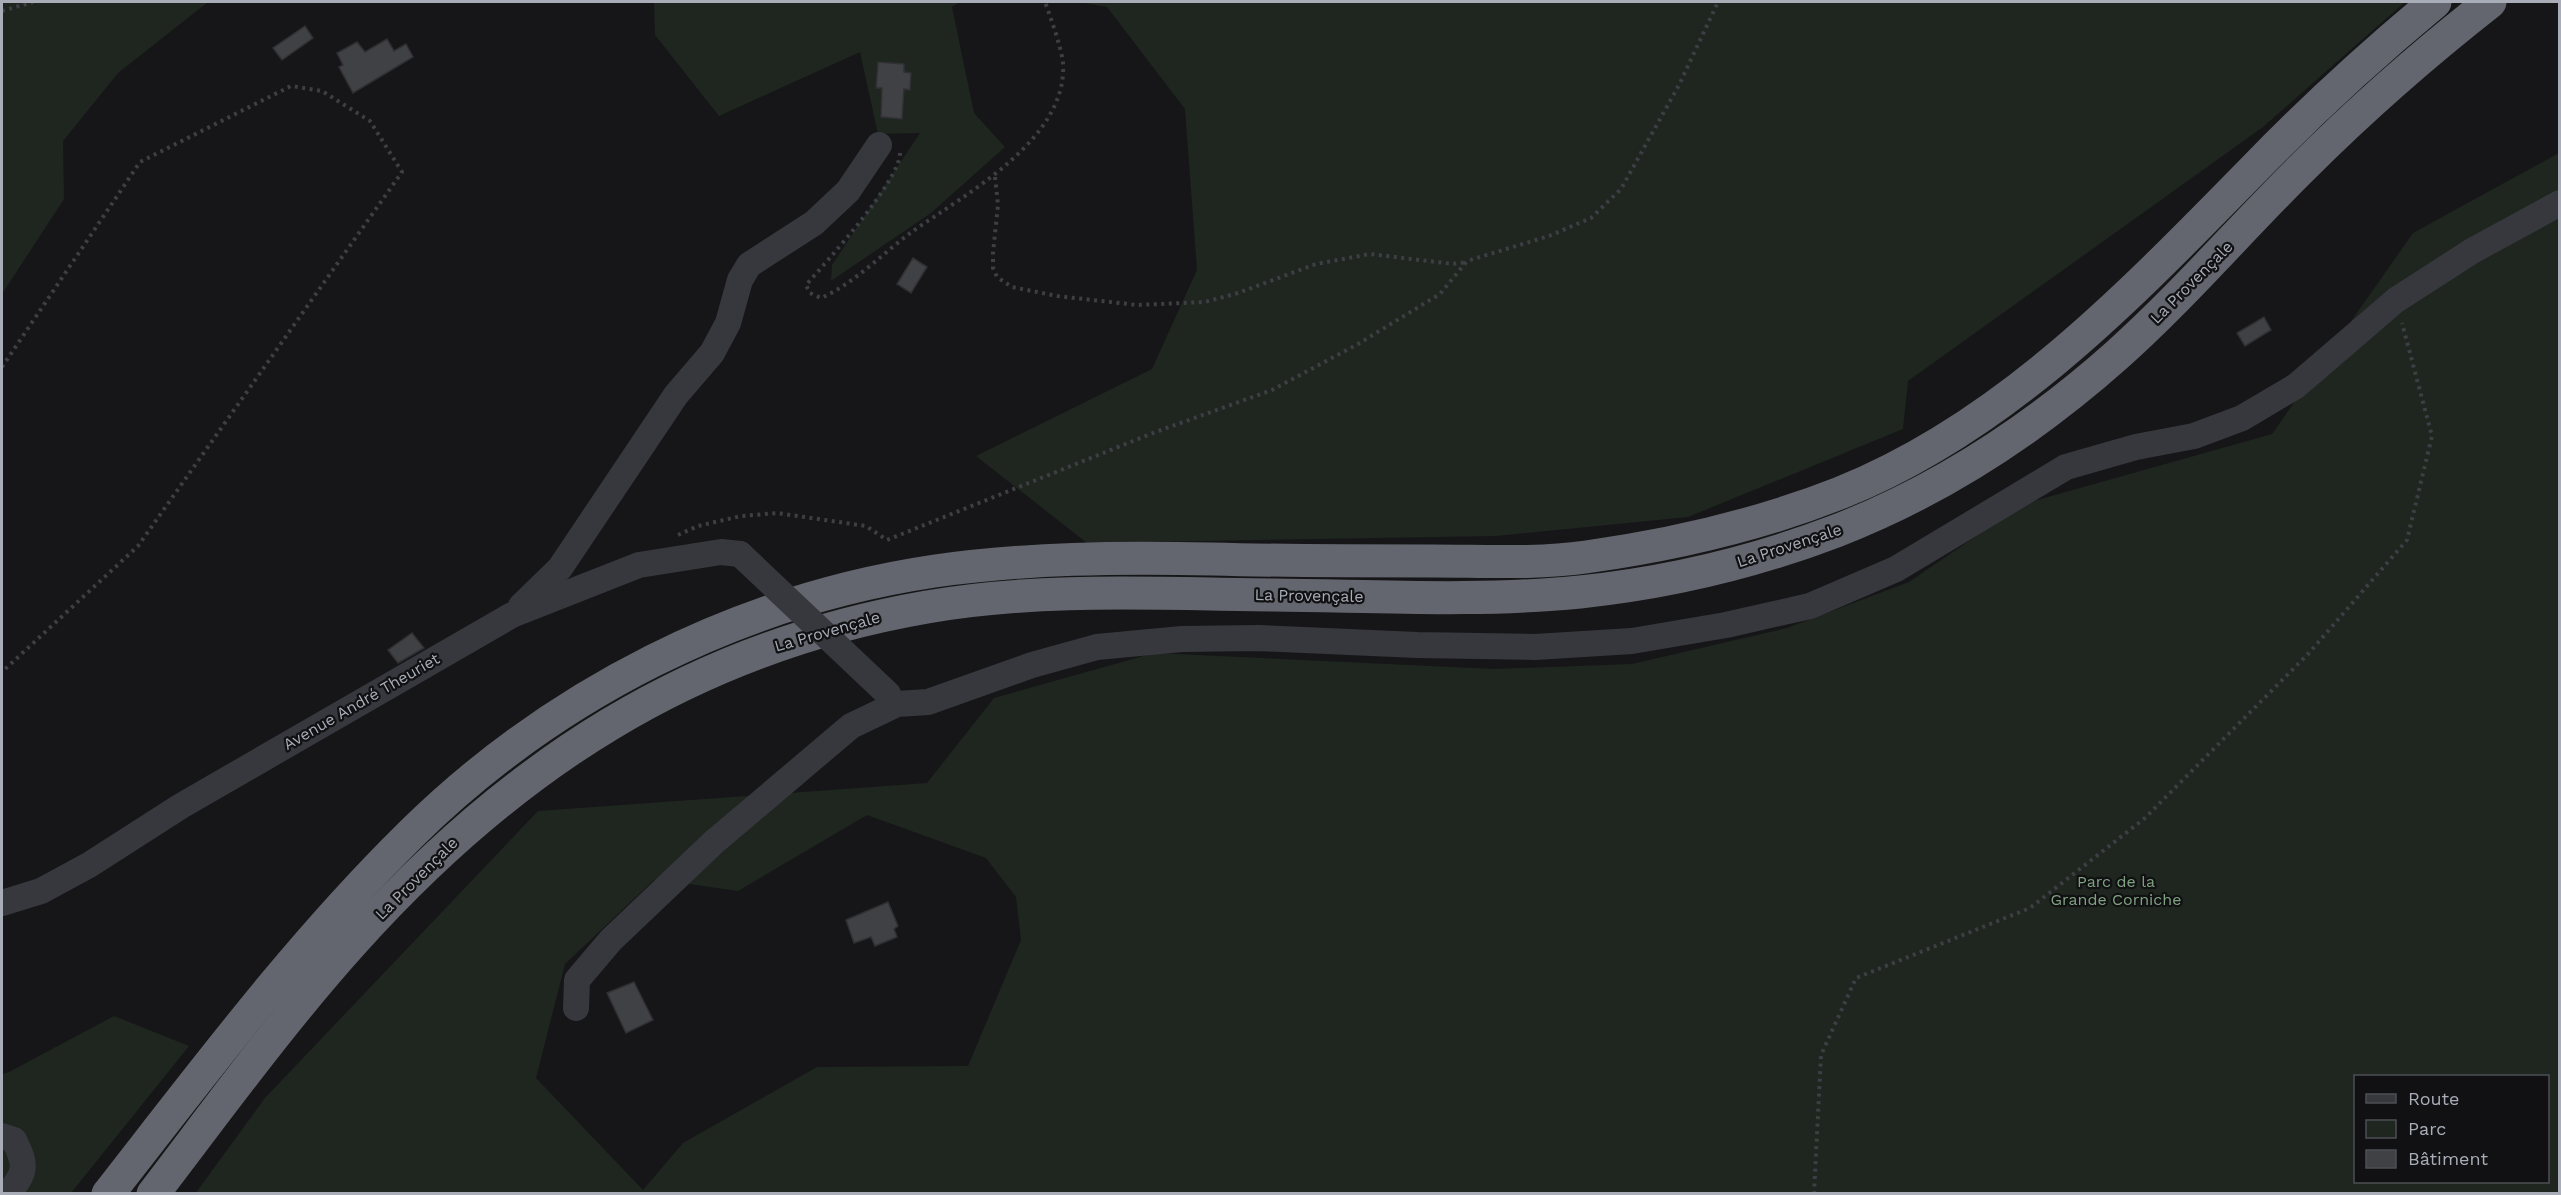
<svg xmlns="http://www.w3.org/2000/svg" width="2561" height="1195" viewBox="0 0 2561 1195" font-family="'Work Sans',sans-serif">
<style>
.green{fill:#1e261f;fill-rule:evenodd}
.building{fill:#404145;stroke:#303034;stroke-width:1.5}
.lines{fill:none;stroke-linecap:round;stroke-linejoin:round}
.path{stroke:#3d3f44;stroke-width:4;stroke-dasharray:3 4.5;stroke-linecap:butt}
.minor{stroke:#37383d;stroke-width:26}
.highway{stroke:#63666e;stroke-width:33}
.minor-bridge{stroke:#37383d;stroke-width:26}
.labels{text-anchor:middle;stroke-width:4.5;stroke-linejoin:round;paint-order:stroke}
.street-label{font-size:16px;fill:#a8adb8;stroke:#111113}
.park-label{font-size:16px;fill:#7fa381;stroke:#111113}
</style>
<rect width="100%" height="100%" fill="#161618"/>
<g class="green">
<path d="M2 2H208L118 73 63 141 64 199 2 294Z"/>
<path d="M654 2H960L952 7 974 113 1005 147 931 213 831 281 832 265 920 133 878 134 860 52 719 116 655 35Z"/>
<path d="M1079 2H2405L2263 127 1908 381 1903 429 1688 517 1496 536 1087 543 976 456 1152 369 1197 270 1185 109 1107 7Z"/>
<path d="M2559 153V1193L195 1194 265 1098 538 811 927 783 994 698 1154 653 1494 669 1632 664 1787 628 1909 582 2023 504 2272 434 2413 233ZM867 815 986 858 1016 897 1021 940 968 1066 817 1067 683 1143 643 1190 536 1078 565 964 655 879 738 891ZM2356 1076H2548V1182H2356Z"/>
<path d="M114 1016 189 1046 71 1193H2V1074L9 1072Z"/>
</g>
<g class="building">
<path d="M305 26 313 38 282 60 273 48Z"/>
<path d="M387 39 394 51 406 44 413 57 353 93 339 67 343 65 337 53 357 42 365 52Z"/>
<path d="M878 62 904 64V72L911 73 910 90 904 89 902 119 881 117 882 88H876Z"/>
<path d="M913 258 927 267 911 293 897 284Z"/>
<path d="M2264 317 2271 330 2245 346 2237 333Z"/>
<path d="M412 633 424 648 398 663 388 650Z"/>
<path d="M888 902 898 926 894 929 897 937 875 946 871 937 854 943 846 920Z"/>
<path d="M634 982 653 1020 626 1033 607 993Z"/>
</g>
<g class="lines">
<g class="path">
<path d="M2 11 33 2"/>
<path d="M900 153C900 181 827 261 806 285L810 293 821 298C855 283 883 253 913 231 966 194 1068 139 1063 63 1061 46 1051 19 1045 2"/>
<path d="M995 177 998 205 993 253V268L997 277 1012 287 1057 296 1137 305 1205 302 1238 293 1316 264 1370 254 1453 264 1467 262"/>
<path d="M2 367 140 162 291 86 322 91 370 121 402 172 138 546 2 672"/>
<path d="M678 535 698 526 741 516 777 513 866 526 887 540 1153 433 1272 390 1358 344 1440 294 1467 261 1549 236 1591 218 1621 189 1679 85 1718 2"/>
<path d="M1814 1194 1821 1055 1856 978 2030 908 2145 818 2309 653 2407 540 2432 436 2402 323"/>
</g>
<g class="minor">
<path d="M521 606 560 568 676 395 712 353 728 323 740 280 749 265 814 223 848 191 879 145"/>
<path d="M2 903 41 891 89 865 181 806 512 615 639 565 721 552 740 554"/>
<path d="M576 1008 577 980 611 940 714 842 851 726 897 704 928 702 1032 665 1097 647 1182 639 1258 638 1417 645 1535 647 1632 641 1726 625 1810 606 1896 569 2066 467 2136 447 2194 436 2242 418 2296 386 2396 300 2472 251 2560 203"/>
<path d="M2 1136 14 1140C27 1166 26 1172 8 1194"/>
</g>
<g class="highway">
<path d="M108 1194C205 1070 299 944 411 834 553 694 739 600 935 571 1027 558 1119 557 1212 559 1286 561 1359 561 1433 561 1483 561 1536 564 1586 557 1672 545 1759 525 1840 493 2005 427 2130 295 2252 171 2310 111 2371 55 2435 2"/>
<path d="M153 1194C218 1109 281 1022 352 943 511 766 690 648 927 607 1042 587 1159 594 1274 595 1376 596 1478 602 1580 592 1666 583 1755 562 1836 531 1939 491 2035 428 2117 355 2183 296 2240 229 2303 167 2361 109 2425 53 2490 2"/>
</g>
<path class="minor-bridge" d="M740 554 888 694"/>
</g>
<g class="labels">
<g class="street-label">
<text transform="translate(2191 282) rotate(-45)" y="6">La Provençale</text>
<text transform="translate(1789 545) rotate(-18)" y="6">La Provençale</text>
<text transform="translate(1309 595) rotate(1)" y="6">La Provençale</text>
<text transform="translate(827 631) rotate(-16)" y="6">La Provençale</text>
<text transform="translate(361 701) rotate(-30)" y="6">Avenue André Theuriet</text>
<text transform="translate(416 878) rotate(-45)" y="6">La Provençale</text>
</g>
<g class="park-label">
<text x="2116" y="887">Parc de la<tspan x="2116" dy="18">Grande Corniche</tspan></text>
</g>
</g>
<rect width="2561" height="1195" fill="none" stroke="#a8adb8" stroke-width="6"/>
<rect x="2354" y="1075" width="195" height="108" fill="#111113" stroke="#4d4f55" stroke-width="1.5"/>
<rect x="2366" y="1094" width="30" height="9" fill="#37383d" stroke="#4d4f55" stroke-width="1.5"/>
<text x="2408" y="1105" font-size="18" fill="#a8adb8">Route</text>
<rect x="2366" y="1120" width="30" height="18" fill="#1e261f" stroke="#4d4f55" stroke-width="1.5"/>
<text x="2408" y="1135" font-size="18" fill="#a8adb8">Parc</text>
<rect x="2366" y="1150" width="30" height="18" fill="#404145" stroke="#4d4f55" stroke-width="1.5"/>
<text x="2408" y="1165" font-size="18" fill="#a8adb8">Bâtiment</text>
</svg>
